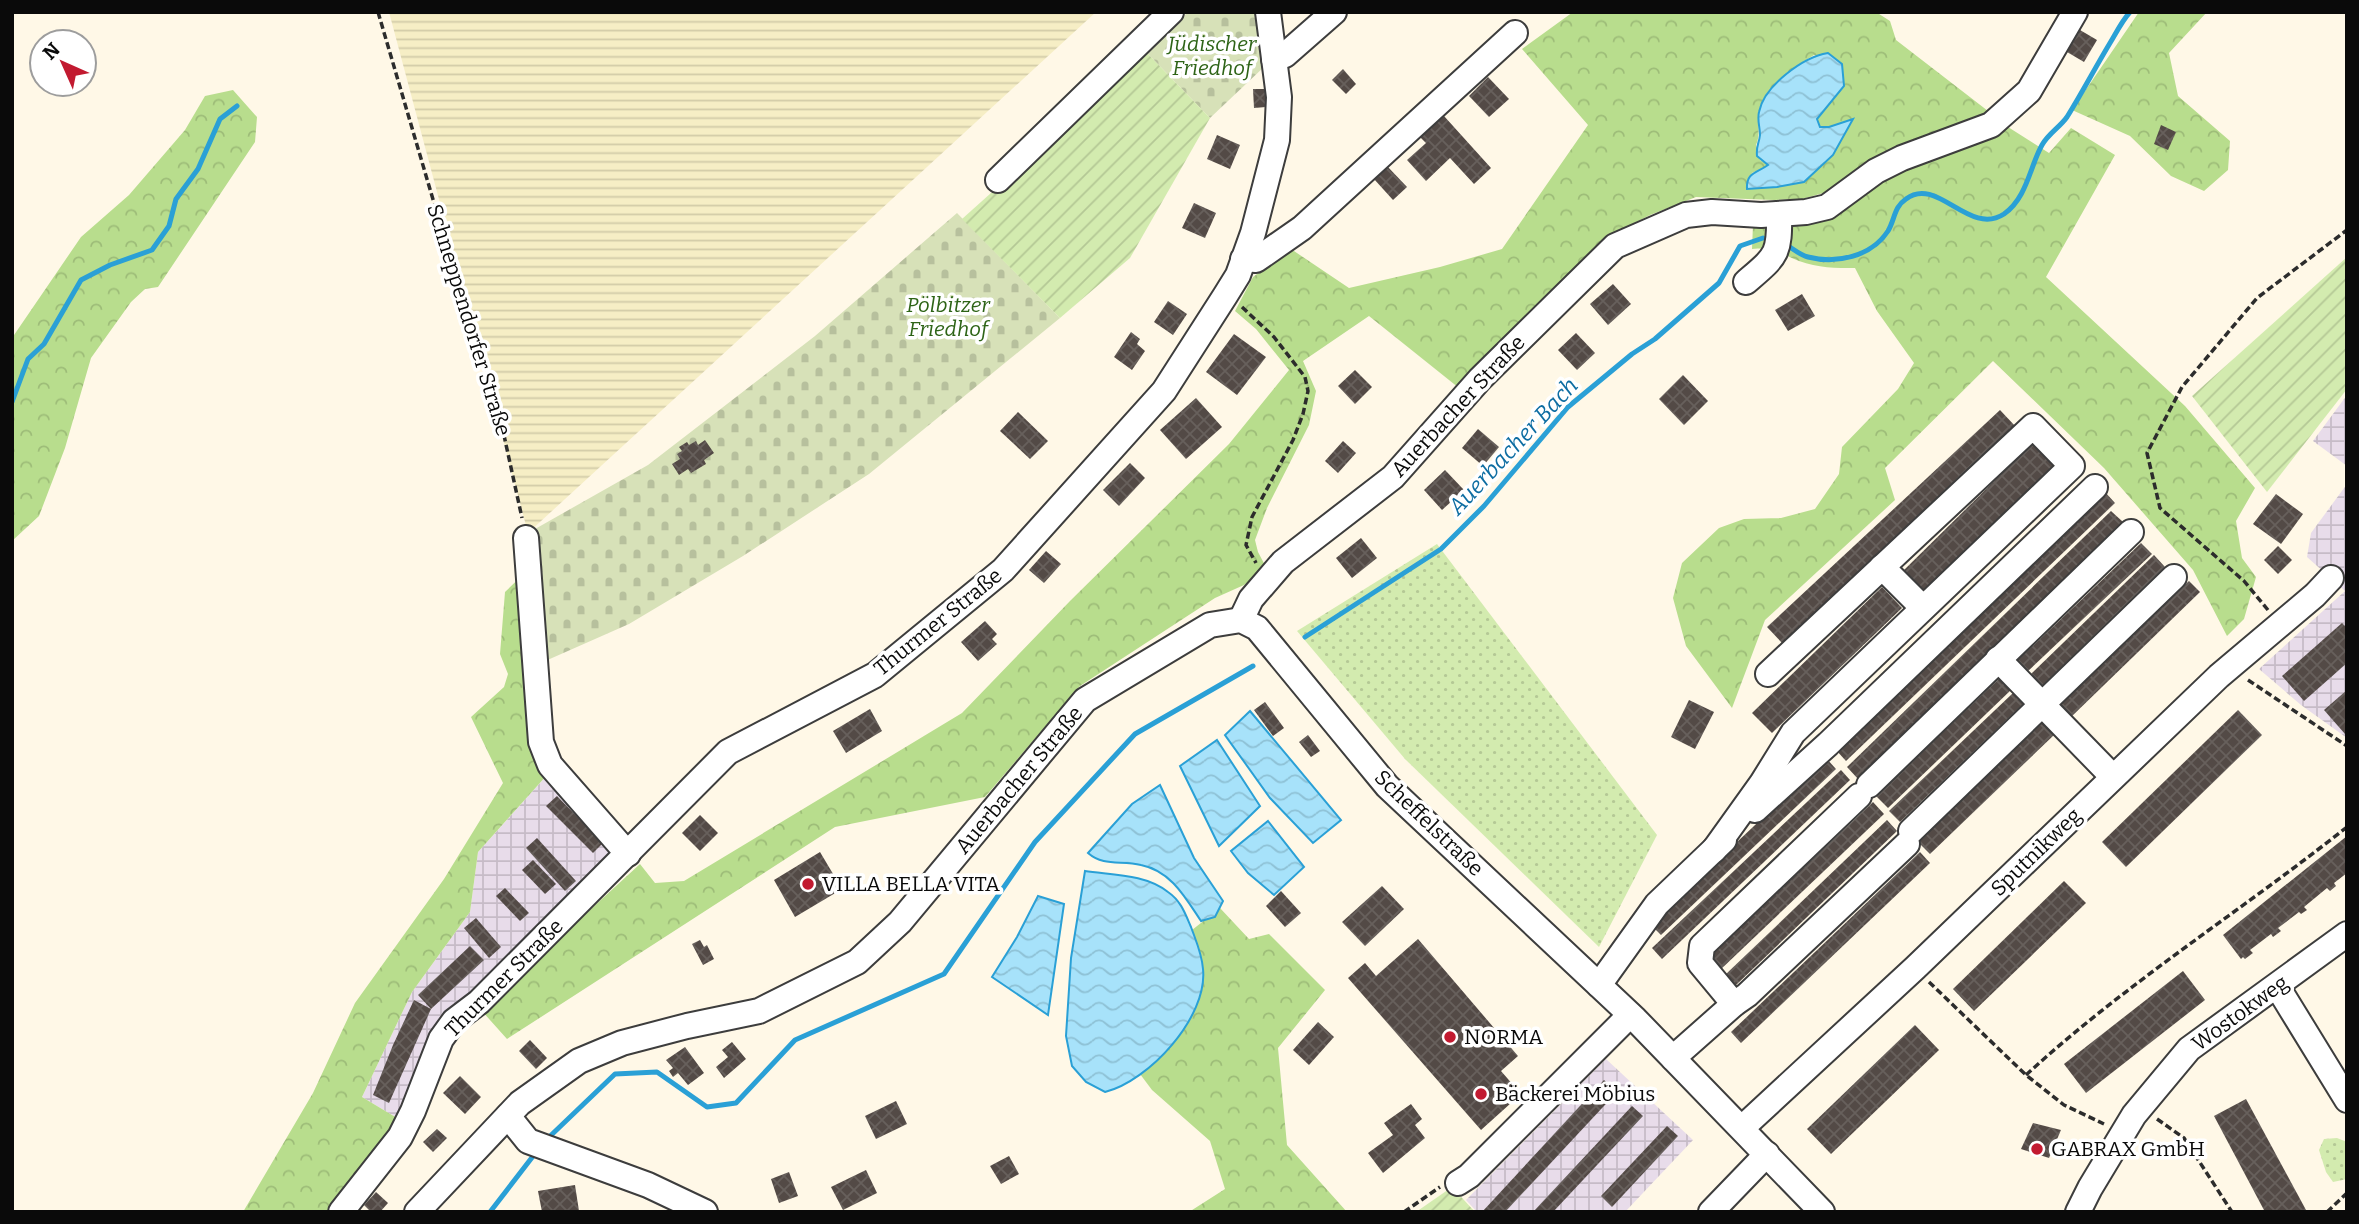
<svg xmlns="http://www.w3.org/2000/svg" width="2359" height="1224" viewBox="0 0 2359 1224" font-family="Bitter,serif">
<style>
.industrial{fill:url(#industrial-grid)}
.farmland{fill:url(#farmland-rules)}
.grass{fill:url(#grass-dots)}
.forest{fill:url(#forest-crowns);fill-rule:evenodd}
.cemetery{fill:url(#cemetery-stones)}
.garden{fill:url(#garden-furrows)}
.water{fill:url(#water-waves);stroke:#2aa0d6;stroke-width:2}
.lines{fill:none;stroke-linecap:round;stroke-linejoin:round}
.stream{stroke:#2aa0d6;stroke-width:5}
.building{fill:url(#building-cross-hatch)}
.minor-casing{stroke:#3d3d3d;stroke-width:28}
.path{stroke:#2c2c2c;stroke-width:3.5;stroke-dasharray:7 3.5;stroke-linecap:butt}
.minor{stroke:#fff;stroke-width:24}
.poi-dot{fill:#c21a30;stroke:#fff;stroke-width:2.5}
.labels{text-anchor:middle;stroke-width:7;stroke-linejoin:round;paint-order:stroke}
.park-label{font-size:21px;font-style:italic;fill:#2e6417;stroke:#fff}
.street-label{font-size:21px;fill:#0a0a0a;stroke:#fff}
.poi-label{font-size:21px;fill:#0a0a0a;stroke:#fff;text-anchor:start}
.water-label{font-size:23px;font-style:italic;fill:#0d6da2;stroke:#fff}
</style>
<defs>
<pattern id="industrial-grid" width="8" height="8" patternUnits="userSpaceOnUse" patternTransform="scale(1.75)"><rect width="8" height="8" fill="#e8dcea"/><path d="M0 4h8M4 0v8" fill="none" stroke="#c6bbc7"/></pattern>
<pattern id="farmland-rules" width="6" height="5" patternUnits="userSpaceOnUse" patternTransform="scale(1.75)"><rect width="6" height="5" fill="#f6eec5"/><path d="M0 2.5h6" fill="none" stroke="#d2cba8"/></pattern>
<pattern id="grass-dots" width="8" height="8" patternUnits="userSpaceOnUse" patternTransform="scale(1.75)"><rect width="8" height="8" fill="#d3ebaf"/><path d="M2 2h.1M6 6h.1" fill="none" stroke="#b4c895" stroke-width="1.8" stroke-linecap="round"/></pattern>
<pattern id="forest-crowns" width="20" height="18" patternUnits="userSpaceOnUse" patternTransform="scale(1.75)"><rect width="20" height="18" fill="#b8dd8d"/><path d="M2 6a3 3 0 1 1 6 0M12 15a3 3 0 1 1 6 0" fill="none" stroke="#9dbc78"/></pattern>
<pattern id="cemetery-stones" width="16" height="16" patternUnits="userSpaceOnUse" patternTransform="scale(1.75)"><rect width="16" height="16" fill="#d7e1b8"/><path d="M2 7V4a2 2 0 0 1 4 0v3zM10 15v-3a2 2 0 0 1 4 0v3z" fill="#b7c09d"/></pattern>
<pattern id="garden-furrows" width="10" height="10" patternUnits="userSpaceOnUse" patternTransform="scale(1.75)"><rect width="10" height="10" fill="#d3ebaf"/><path d="M-1 1l2-2M0 10L10 0M9 11l2-2" fill="none" stroke="#b4c895"/></pattern>
<pattern id="water-waves" width="16" height="10" patternUnits="userSpaceOnUse" patternTransform="scale(1.75)"><rect width="16" height="10" fill="#a7e2fa"/><path d="M0 5q4-4 8 0t8 0" fill="none" stroke="#8ec1d5"/></pattern>
<pattern id="building-cross-hatch" width="8" height="8" patternUnits="userSpaceOnUse" patternTransform="scale(1.75)"><rect width="8" height="8" fill="#534a46"/><path d="M0 0l8 8M0 8l8-8" fill="none" stroke="#67605c"/></pattern>
</defs>
<rect width="100%" height="100%" fill="#fff8e7"/>
<g class="industrial">
<path d="M2347 395V466L2313 441Z"/>
<path d="M2347 484V738L2301 705 2259 669 2345 591 2307 557 2311 533Z"/>
<path d="M549 773 621 851 518 950 454 1008 397 1118 362 1097 412 992 470 912 478 852Z"/>
<path d="M1606 1059 1693 1140 1625 1212H1477L1466 1200Z"/>
</g>
<path class="farmland" d="M389 12H1096L528 533Z"/>
<g class="grass">
<path d="M1437 544 1657 835 1599 947 1405 759 1297 631Z"/>
<path d="M2337 1138 2347 1142V1179L2333 1182 2326 1172 2319 1150 2324 1139Z"/>
</g>
<g class="forest">
<path d="M1573 12H1876L1890 21 1896 40 1988 111 1827 192 1802 199 1774 200 1696 197 1650 215 1609 236 1556 286 1459 388 1369 316 1303 361 1316 391 1309 425 1267 508 1255 540 1258 552 1267 569 1244 585 1215 598 1080 686 985 797 835 827 507 1039 481 1010 640 864 655 883 684 881 962 713 1070 601 1229 444 1289 370 1256 329 1235 311 1253 277 1291 249 1349 288 1440 267 1502 249 1588 125 1522 49ZM1814 55 1842 64 1844 86 1817 119 1819 127H1829L1852 120 1833 155 1804 182 1777 187 1747 189 1752 173 1769 165 1760 160 1756 145C1761 134 1757 123 1759 111 1764 86 1793 68 1814 55Z"/>
<path d="M2139 12H2207L2169 53 2178 96 2230 141 2228 170 2204 191 2171 176 2130 136 2072 110Z"/>
<path d="M233 90 257 117 255 142 158 287 145 289 131 302 91 358 65 448 39 516 12 541V338L81 237 129 195 185 130 205 96Z"/>
<path d="M2008 127 2049 153 2071 128 2115 155 2046 277 2185 406 2255 488 2236 521 2242 558 2256 577 2244 619 2227 636 2193 570 2104 468 1993 361 1885 468 1895 500 1765 620 1732 708 1686 646 1673 598 1682 563 1719 528 1744 519 1781 518 1815 509 1839 474 1842 447 1898 389 1914 363 1877 311 1855 268C1836 268 1818 268 1799 261 1776 252 1780 247 1752 249L1753 224 1894 171 1971 144Z"/>
<path d="M532 566 547 775 478 852 470 912 412 992 362 1097 397 1118 395 1126 340 1192 330 1212H243L313 1093 355 1003 444 879 503 783 471 717 504 687 508 674 500 654 505 592Z"/>
<path d="M1220 908 1249 939 1269 934 1325 990 1278 1048 1287 1145 1347 1212H1189L1225 1189 1210 1141 1152 1090 1140 1074C1189 1030 1219 998 1192 930Z"/>
</g>
<g class="cemetery">
<path d="M1188 12H1257L1265 66 1210 118 1147 53Z"/>
<path d="M957 213 1060 318 869 474 743 556 629 624 543 662 528 533 648 465 815 336Z"/>
</g>
<g class="garden">
<path d="M1147 53 1210 118 1130 258 1060 318 962 219Z"/>
<path d="M2347 257V389L2267 492 2192 396Z"/>
<path d="M1452 1187 1475 1212H1416Z"/>
</g>
<g class="water">
<path d="M1828 53 1842 64 1844 86 1817 119 1820 127H1829L1853 119 1833 155 1804 182 1777 187 1747 189C1746 172 1757 173 1768 165L1757 156C1756 145 1759 144 1760 135 1760 127 1757 120 1759 112 1764 86 1803 57 1828 53Z"/>
<path d="M1250 711 1341 820 1313 843 1270 798 1225 735Z"/>
<path d="M1217 740 1260 806 1219 846 1180 766Z"/>
<path d="M1160 785 1194 858 1223 901 1215 917 1201 921C1185 897 1171 871 1141 865 1121 860 1104 867 1088 853L1132 804Z"/>
<path d="M1268 821 1304 867 1274 895 1248 873 1231 851Z"/>
<path d="M1085 871C1112 875 1146 874 1168 892 1181 901 1185 913 1191 927 1196 941 1202 954 1203 969 1208 1017 1149 1081 1105 1092L1086 1082 1072 1066 1066 1036 1071 958Z"/>
<path d="M1038 896 1064 904 1048 1015 992 977 1017 937Z"/>
</g>
<g class="lines">
<g class="stream">
<path d="M1785 244C1792 248 1800 255 1808 257 1836 264 1871 257 1888 231 1895 219 1894 207 1906 199 1937 175 1969 237 2004 214 2027 198 2030 166 2042 145 2048 134 2060 127 2067 117 2082 93 2095 68 2110 43 2116 33 2122 21 2130 12"/>
<path d="M12 402 28 359 44 344 81 280 110 265 152 250 169 226 176 199 198 169 220 119 237 106"/>
<path d="M1305 637 1441 549 1484 506 1568 407 1632 354 1655 339 1719 283 1740 246 1763 238"/>
<path d="M545 1141 615 1074 657 1072 707 1107 736 1103 795 1040 944 974 1035 842 1135 734 1253 666"/>
<path d="M490 1212 537 1151"/>
</g>
</g>
<g class="building">
<path d="M2080 30 2097 40 2084 62 2067 52Z"/>
<path d="M1343 69 1356 84 1346 94 1332 80Z"/>
<path d="M1488 77 1509 99 1489 117 1469 96Z"/>
<path d="M1253 89H1265L1266 107 1254 108Z"/>
<path d="M1444 116 1491 168 1474 184 1450 158 1426 181 1407 160 1426 143 1420 137Z"/>
<path d="M2161 125 2176 132 2168 150 2154 144Z"/>
<path d="M1217 135 1240 145 1230 169 1207 159Z"/>
<path d="M1387 166 1407 187 1393 200 1374 179Z"/>
<path d="M1194 203 1216 213 1205 238 1182 228Z"/>
<path d="M1613 284 1631 304 1608 325 1590 304Z"/>
<path d="M1802 294 1815 316 1788 331 1775 310Z"/>
<path d="M1168 301 1187 314 1173 335 1154 322Z"/>
<path d="M1131 332 1140 339 1137 344 1145 351 1132 370 1114 357Z"/>
<path d="M1576 333 1595 353 1577 370 1558 350Z"/>
<path d="M1234 334 1266 357 1237 395 1206 372Z"/>
<path d="M1355 370 1372 387 1355 404 1338 386Z"/>
<path d="M1683 375 1708 401 1684 425 1659 399Z"/>
<path d="M1196 398 1222 427 1186 459 1160 430Z"/>
<path d="M2000 410 2016 427 1782 643 1767 627Z"/>
<path d="M1018 412 1048 441 1030 459 1000 431Z"/>
<path d="M1478 429 1499 447 1483 466 1462 448Z"/>
<path d="M705 440 714 453 704 460 706 464 691 473 688 469 679 475 672 464 680 459 677 454 682 451 679 447 687 442 689 445 696 441 698 445Z"/>
<path d="M1343 441 1356 453 1338 473 1325 461Z"/>
<path d="M2034 442 2056 464 1923 594 1902 572Z"/>
<path d="M1130 463 1145 478 1119 506 1103 490Z"/>
<path d="M1445 470 1464 490 1442 510 1424 490Z"/>
<path d="M2105 492 2115 503 1846 761 1836 750Z"/>
<path d="M2276 494 2303 514 2281 544 2253 524Z"/>
<path d="M2111 511 2123 522 1858 779 1847 767Z"/>
<path d="M1361 538 1377 558 1352 578 1336 558Z"/>
<path d="M2141 543 2152 554 2027 672 2017 661Z"/>
<path d="M2278 546 2292 560 2278 574 2264 560Z"/>
<path d="M1046 551 1061 564 1044 583 1029 570Z"/>
<path d="M2154 555 2165 567 2042 686 2031 674Z"/>
<path d="M2189 581 2200 592 2070 718 2059 706Z"/>
<path d="M1882 587 1902 608 1772 733 1752 713Z"/>
<path d="M985 621 997 634 992 639 997 644 978 661 961 642Z"/>
<path d="M2342 623 2347 628V663L2304 701 2282 676Z"/>
<path d="M2000 678 2011 690 1888 808 1876 796Z"/>
<path d="M2347 690V733L2345 734 2324 710Z"/>
<path d="M2013 693 2023 704 1900 822 1889 811Z"/>
<path d="M1689 700 1714 712 1695 749 1671 737Z"/>
<path d="M1265 702 1284 728 1273 736 1254 710Z"/>
<path d="M870 709 882 731 846 753 833 731Z"/>
<path d="M2238 710 2262 735 2126 867 2102 842Z"/>
<path d="M2042 723 2054 735 1930 854 1918 842Z"/>
<path d="M1308 735 1320 751 1311 757 1299 742Z"/>
<path d="M1826 758 1836 769 1661 935 1650 924Z"/>
<path d="M1841 770 1850 780 1662 959 1652 948Z"/>
<path d="M557 796 603 843 593 853 546 806Z"/>
<path d="M1873 802 1884 814 1719 971 1707 959Z"/>
<path d="M700 815 718 833 700 851 682 833Z"/>
<path d="M1887 820 1897 831 1735 986 1725 975Z"/>
<path d="M2347 836V873L2334 883 2336 886 2330 891 2327 888 2304 907 2307 910 2301 914 2299 912 2278 928 2281 931 2273 937 2271 934 2250 950 2253 953 2245 959 2243 957 2241 959 2223 935Z"/>
<path d="M537 838 576 881 565 891 526 848Z"/>
<path d="M820 852 842 889 795 917 774 880Z"/>
<path d="M1920 852 1930 863 1741 1043 1731 1032Z"/>
<path d="M533 860 556 884 545 894 522 870Z"/>
<path d="M2064 881 2086 903 1974 1011 1953 989Z"/>
<path d="M1382 886 1404 909 1365 946 1342 922Z"/>
<path d="M505 888 529 913 520 921 496 896Z"/>
<path d="M1281 891 1301 913 1285 927 1266 906Z"/>
<path d="M476 918 501 947 489 958 464 928Z"/>
<path d="M1418 939 1518 1056 1501 1071 1521 1094 1481 1130 1348 978 1365 963 1376 976Z"/>
<path d="M700 940 704 947 707 945 714 959 703 965 692 944Z"/>
<path d="M470 946 484 960 431 1009 389 1103 373 1095 393 1045 414 1000 431 1009 418 995Z"/>
<path d="M2183 971 2205 1000 2086 1093 2064 1064Z"/>
<path d="M1318 1022 1334 1037 1309 1065 1293 1050Z"/>
<path d="M1915 1025 1939 1050 1831 1154 1807 1129Z"/>
<path d="M530 1040 547 1058 536 1069 519 1051Z"/>
<path d="M732 1042 746 1059 724 1078 716 1067 728 1057 722 1050Z"/>
<path d="M685 1047 704 1073 688 1085 678 1073 673 1077 669 1071 673 1068 666 1060Z"/>
<path d="M460 1076 481 1097 465 1114 443 1093Z"/>
<path d="M1604 1080 1617 1092 1505 1212H1482Z"/>
<path d="M2246 1099 2306 1210 2303 1212H2265L2214 1116Z"/>
<path d="M896 1101 907 1124 876 1139 865 1116Z"/>
<path d="M1411 1104 1422 1119 1415 1125 1425 1138 1383 1173 1368 1153 1393 1135 1384 1123Z"/>
<path d="M1632 1106 1643 1116 1553 1212H1533Z"/>
<path d="M2033 1123 2061 1130 2049 1158 2021 1149Z"/>
<path d="M1667 1126 1678 1136 1612 1207 1601 1196Z"/>
<path d="M437 1129 447 1138 433 1152 423 1142Z"/>
<path d="M1009 1156 1019 1174 1001 1184 990 1166Z"/>
<path d="M866 1170 877 1193 843 1210 831 1187Z"/>
<path d="M789 1172 798 1196 779 1203 771 1179Z"/>
<path d="M575 1185 579 1211 542 1212 538 1191Z"/>
<path d="M376 1192 388 1203 380 1212H371L364 1205Z"/>
</g>
<g class="lines">
<g class="minor-casing">
<g id="minor">
<path d="M1274 59 1285 55 1334 12"/>
<path d="M998 180 1171 12"/>
<path d="M1243 259 1256 260 1302 228 1515 33"/>
<path d="M1746 282C1776 256 1780 255 1779 214"/>
<path d="M526 538 541 742 550 765 628 854"/>
<path d="M1882 567 1922 607"/>
<path d="M1241 620 1251 599 1283 562 1393 477 1480 379 1615 246 1686 215 1712 212 1761 215 1806 212 1827 207 1876 171 1902 158 1991 125 2029 91 2075 12"/>
<path d="M1998 659 2113 777"/>
<path d="M1869 785 2131 532"/>
<path d="M1755 810 1828 744 2095 487"/>
<path d="M1911 831 2174 577"/>
<path d="M1714 850 1762 783 1793 733 2072 466 2033 426 1768 674"/>
<path d="M1599 985 1657 904 1724 840"/>
<path d="M2277 986 2347 1100"/>
<path d="M1734 1004 1700 963 1702 946 1859 796"/>
<path d="M1673 1058 1734 1004 1747 995 1907 844"/>
<path d="M508 1116 528 1141 648 1185 705 1212"/>
<path d="M1742 1128 1915 968 2219 676 2315 595 2331 578"/>
<path d="M1458 1183 1469 1176 1630 1015"/>
<path d="M341 1212 400 1137 413 1111 441 1039 454 1021 479 1002 728 752 875 675 1003 570 1164 391 1225 296 1238 275 1253 233 1277 140 1279 97 1268 12"/>
<path d="M417 1212 520 1103 579 1061 622 1043 687 1026 759 1011 857 962 900 922 1085 700 1210 625 1241 620 1257 628 1387 786 1635 1019 1822 1212"/>
<path d="M1711 1212 1767 1154"/>
<path d="M2078 1212 2090 1188 2134 1115 2189 1049 2347 934"/>
</g>
</g>
<g class="path">
<path d="M378 12 444 237 495 394 522 518"/>
<path d="M1242 307 1274 337 1305 377 1308 391 1303 414 1293 440 1252 517 1246 545 1256 563"/>
<path d="M2268 610 2244 581 2160 508 2147 453 2182 387 2257 298 2347 230"/>
<path d="M2248 680 2347 746"/>
<path d="M1929 982 2026 1075 2064 1105 2104 1124"/>
<path d="M2026 1075C2125 984 2241 911 2347 827"/>
<path d="M2157 1119 2184 1138 2232 1212"/>
<path d="M1404 1212 1440 1187"/>
<path d="M2327 1212 2347 1193"/>
</g>
<use href="#minor" class="minor"/>
</g>
<g class="poi-dot">
<circle cx="808" cy="884" r="7"/>
<circle cx="1450" cy="1037" r="7"/>
<circle cx="1481" cy="1094" r="7"/>
<circle cx="2037" cy="1149" r="7"/>
</g>
<g class="labels">
<g class="park-label">
<text x="1212" y="51">Jüdischer<tspan x="1212" dy="24">Friedhof</tspan></text>
<text x="948" y="312">Pölbitzer<tspan x="948" dy="24">Friedhof</tspan></text>
</g>
<g class="street-label">
<text transform="translate(469 320) rotate(73)" y="7">Schneppendorfer Straße</text>
<text transform="translate(1458 406) rotate(-47)" y="7">Auerbacher Straße</text>
<text transform="translate(938 622) rotate(-39)" y="7">Thurmer Straße</text>
<text transform="translate(1019 780) rotate(-50)" y="7">Auerbacher Straße</text>
<text transform="translate(1429 823) rotate(44)" y="7">Scheffelstraße</text>
<text transform="translate(2036 852) rotate(-44)" y="7">Sputnikweg</text>
<text transform="translate(504 978) rotate(-45)" y="7">Thurmer Straße</text>
<text transform="translate(2240 1013) rotate(-36)" y="7">Wostokweg</text>
</g>
<g class="poi-label">
<text x="822" y="891">VILLA BELLA VITA</text>
<text x="1464" y="1044">NORMA</text>
<text x="1495" y="1101">Bäckerei Möbius</text>
<text x="2051" y="1156">GABRAX GmbH</text>
</g>
<g class="water-label">
<text transform="translate(1513 446) rotate(-47)" y="8">Auerbacher Bach</text>
</g>
</g>
<rect width="2359" height="1224" fill="none" stroke="#0a0a0a" stroke-width="28"/>
<g transform="translate(63 63) rotate(315)"><circle r="33" fill="#ffffff" stroke="#9d9d9d" stroke-width="2"/>
<path d="M0-5L12 26L0 18L-12 26Z" fill="#c21a30"/>
<text y="-10" font-size="19" font-weight="bold" text-anchor="middle" fill="#0a0a0a">N</text>
</g>
</svg>
